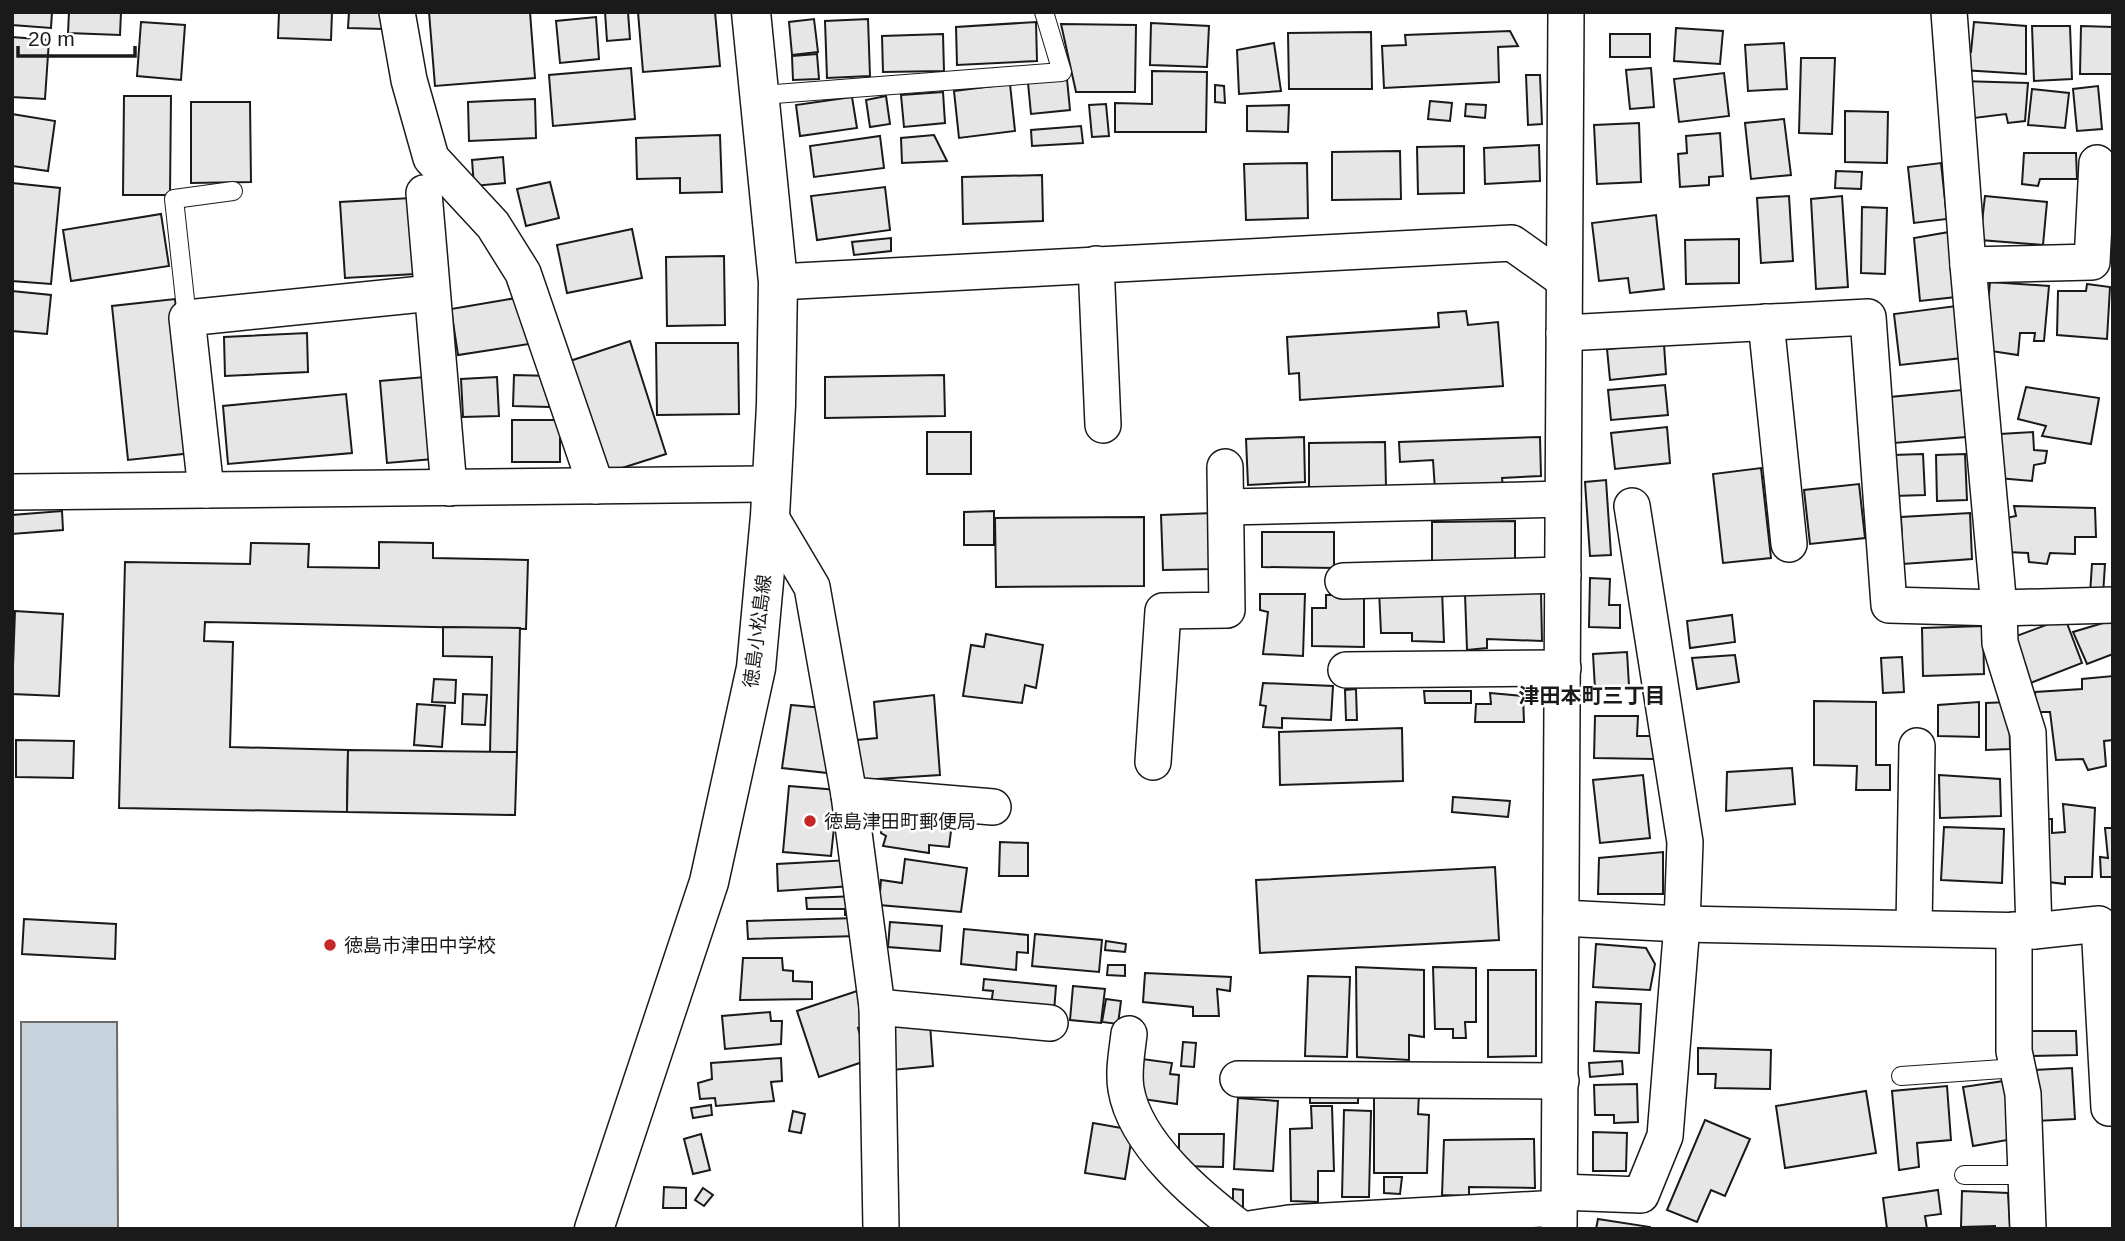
<svg xmlns="http://www.w3.org/2000/svg" width="2125" height="1241" viewBox="0 0 2125 1241" font-family="Helvetica,'Noto Sans JP',sans-serif">
<style>
.water{fill:#c6d2dc;stroke:#6a6a6a;stroke-width:2}
.building{fill:#e6e6e6;stroke:#1a1a1a;stroke-width:2}
.lines{fill:none;stroke-linecap:round;stroke-linejoin:round}
.service-casing{stroke:#1a1a1a;stroke-width:20}
.minor-casing{stroke:#1a1a1a;stroke-width:38}
.secondary-casing{stroke:#1a1a1a;stroke-width:41}
.service{stroke:#fff;stroke-width:18}
.minor{stroke:#fff;stroke-width:35}
.secondary{stroke:#fff;stroke-width:38}
.poi-dot{fill:#c62828;stroke:#fff;stroke-width:2.5}
.labels{text-anchor:middle;stroke-width:5;stroke-linejoin:round;paint-order:stroke}
.street-label{font-size:19px;fill:#1a1a1a;stroke:#fff}
.poi-label{font-size:19px;fill:#1a1a1a;stroke:#fff;text-anchor:start}
.neighbourhood-label{font-size:21px;font-weight:bold;fill:#1a1a1a;stroke:#fff}
</style>
<rect width="100%" height="100%" fill="#fff"/>
<path class="water" d="M21 1022H117L118 1229H21Z"/>
<g class="building">
<path d="M12 12H52L51 28 12 25Z"/>
<path d="M69 12H121L120 35 68 33Z"/>
<path d="M279 12H332L331 40 278 38Z"/>
<path d="M349 12H383V29L348 28Z"/>
<path d="M429 12H530L535 78 435 86Z"/>
<path d="M605 12H628L630 39 607 41Z"/>
<path d="M638 12H715L720 66 643 72Z"/>
<path d="M596 17 599 59 560 63 556 21Z"/>
<path d="M814 19 818 52 792 55 789 22Z"/>
<path d="M868 19 870 76 827 78 825 21Z"/>
<path d="M141 22 185 25 181 80 137 76Z"/>
<path d="M1036 22 1037 61 957 65 956 27Z"/>
<path d="M1974 22 2026 26V74L1962 70 1963 53 1971 52Z"/>
<path d="M1151 23 1209 26 1207 67 1150 65Z"/>
<path d="M1061 24 1136 25 1135 92H1076Z"/>
<path d="M2032 26H2070L2072 79 2034 81Z"/>
<path d="M2081 26 2113 27V74H2080Z"/>
<path d="M1676 28 1723 31 1720 64 1674 61Z"/>
<path d="M1510 31 1518 46 1498 47 1499 82 1384 88 1382 46 1406 45 1405 35Z"/>
<path d="M1371 32 1372 89H1289L1288 33Z"/>
<path d="M943 34 944 71 883 72 882 36Z"/>
<rect x="1610" y="34" width="40" height="23"/>
<path d="M12 37 49 40 45 99 12 97Z"/>
<path d="M1274 43 1281 91 1239 94 1237 50Z"/>
<path d="M1784 43 1787 89 1748 91 1745 45Z"/>
<path d="M817 54 819 79 793 80 792 56Z"/>
<path d="M1801 58H1835L1832 134 1799 133Z"/>
<path d="M631 68 635 119 553 126 549 75Z"/>
<path d="M1651 68 1654 107 1630 109 1626 70Z"/>
<path d="M1152 71 1207 72 1206 132H1115V103L1152 104Z"/>
<path d="M1724 73 1729 116 1679 122 1674 79Z"/>
<path d="M1526 75H1540L1542 124 1528 125Z"/>
<path d="M1067 79 1070 110 1031 114 1028 83Z"/>
<path d="M1961 81 2028 83 2025 121 2008 123 2006 114 1966 119Z"/>
<path d="M1010 84 1015 131 959 138 954 91Z"/>
<path d="M1215 85 1224 86 1225 103 1215 102Z"/>
<path d="M2098 86 2102 129 2077 131 2073 89Z"/>
<path d="M2032 89 2069 93 2065 128 2028 125Z"/>
<path d="M943 92 945 123 904 127 901 95Z"/>
<path d="M124 96H171L170 195H123Z"/>
<path d="M886 96 890 124 870 127 866 100Z"/>
<path d="M852 97 857 128 800 136 796 105Z"/>
<path d="M535 99 536 138 469 141 468 102Z"/>
<path d="M1430 101 1452 103 1450 121 1428 119Z"/>
<path d="M191 102H250L251 182 191 183Z"/>
<path d="M1106 104 1109 136 1092 137 1089 105Z"/>
<path d="M1466 104 1486 105 1485 118 1465 116Z"/>
<path d="M1289 105 1288 132 1247 131V106Z"/>
<path d="M1845 111 1888 112 1887 163 1845 162Z"/>
<path d="M12 114 55 121 48 171 12 166Z"/>
<path d="M1784 119 1791 175 1751 179 1745 123Z"/>
<path d="M1639 123 1641 182 1597 184 1594 125Z"/>
<path d="M1081 126 1083 143 1032 146 1031 130Z"/>
<path d="M1720 133 1723 176 1709 177V185L1680 187 1678 154 1687 153 1686 136Z"/>
<path d="M720 135 722 192 680 193V178L637 179 636 138Z"/>
<path d="M934 135 947 161 902 163 901 138Z"/>
<path d="M880 136 884 168 814 177 810 146Z"/>
<path d="M1539 145 1540 181 1485 184 1484 148Z"/>
<path d="M1464 146V193L1418 194 1417 147Z"/>
<path d="M1400 151 1401 199 1332 200V152Z"/>
<path d="M2024 153H2076L2077 179H2040L2038 186 2022 184Z"/>
<path d="M503 157 505 183 474 186 472 160Z"/>
<path d="M1307 163 1308 218 1246 220 1244 164Z"/>
<path d="M1941 163 1947 219 1914 223 1908 167Z"/>
<path d="M1836 171 1862 172 1861 189 1835 188Z"/>
<path d="M1042 175 1043 221 963 224 962 177Z"/>
<path d="M550 182 559 218 526 226 517 189Z"/>
<path d="M12 183 60 188 51 284 12 281Z"/>
<path d="M885 187 890 230 817 240 811 196Z"/>
<path d="M1789 196 1793 261 1761 263 1757 198Z"/>
<path d="M1842 196 1848 287 1816 289 1811 199Z"/>
<path d="M1985 196 2047 202 2043 245 1980 240Z"/>
<path d="M411 198 415 274 345 278 340 202Z"/>
<path d="M1862 207 1887 208 1885 274 1861 273Z"/>
<path d="M161 214 169 266 71 281 63 230Z"/>
<path d="M1656 215 1664 289 1630 293 1628 278 1599 281 1592 223Z"/>
<path d="M632 229 642 278 567 293 557 245Z"/>
<path d="M1949 232 1956 297 1920 301 1914 238Z"/>
<path d="M891 238V251L854 255 852 242Z"/>
<path d="M1739 239V283L1686 284 1685 240Z"/>
<path d="M724 256 725 325 667 326 666 257Z"/>
<path d="M1990 282 2049 286 2044 341H2034L2035 333H2020L2018 355 1984 350Z"/>
<path d="M2087 284 2110 287 2107 339 2057 335 2058 291H2086Z"/>
<path d="M12 291 51 295 47 334 12 331Z"/>
<path d="M522 297 529 344 458 355 451 309Z"/>
<path d="M175 299 192 453 128 460 112 306Z"/>
<path d="M1956 306 1962 358 1900 365 1894 314Z"/>
<path d="M1466 311 1468 325 1498 322 1503 386 1300 400 1299 373 1289 374 1287 337 1439 327 1438 313Z"/>
<path d="M307 333 308 372 225 376 224 337Z"/>
<path d="M630 341 666 454 600 475 564 363Z"/>
<path d="M656 343H738L739 414 657 415Z"/>
<path d="M1664 344 1666 374 1610 380 1607 349Z"/>
<path d="M514 375 550 376 549 407 513 406Z"/>
<path d="M944 375 945 416 825 418V377Z"/>
<path d="M425 377 433 459 387 463 380 381Z"/>
<path d="M497 377 499 416 463 417 461 379Z"/>
<path d="M1665 385 1668 415 1611 420 1608 390Z"/>
<path d="M2026 387 2099 398 2091 444 2042 436 2046 426 2018 419Z"/>
<path d="M1962 390 1966 437 1894 443 1890 397Z"/>
<path d="M346 394 352 453 228 464 223 406Z"/>
<rect x="512" y="420" width="48" height="42"/>
<path d="M1667 427 1670 463 1615 469 1611 433Z"/>
<rect x="927" y="432" width="44" height="42"/>
<path d="M2033 432 2034 450 2047 451 2045 463 2034 465 2032 481 1998 478 2000 434Z"/>
<path d="M1304 437 1305 482 1248 485 1246 439Z"/>
<path d="M1540 437 1541 476 1502 478 1503 488 1435 490 1433 460 1400 462 1399 442Z"/>
<path d="M1385 442 1386 487 1309 488V443Z"/>
<path d="M1923 454 1925 495 1894 496 1893 455Z"/>
<path d="M1965 454 1967 500 1937 501 1936 455Z"/>
<path d="M1761 468 1771 558 1723 563 1713 474Z"/>
<path d="M1606 480 1611 555 1590 556 1585 482Z"/>
<path d="M1859 484 1865 538 1810 544 1804 490Z"/>
<path d="M2014 506 2095 508 2096 537H2075V554L2050 553 2047 564 2029 562 2028 553 2006 552V518L2016 516Z"/>
<path d="M62 511 63 530 12 534V515Z"/>
<path d="M994 511V545H964V512Z"/>
<path d="M1213 513 1214 569 1163 570 1161 515Z"/>
<path d="M1970 513 1972 559 1903 564 1901 517Z"/>
<path d="M1144 517V586L996 587 995 518Z"/>
<path d="M1515 521V565L1432 566V522Z"/>
<path d="M1262 532H1334V568L1262 567Z"/>
<path d="M379 542 433 543V558L528 560 526 629 205 622 204 641 233 642 230 747 348 750 347 812 119 808 125 562 250 564 251 543 309 544 308 567 379 568Z"/>
<path d="M2092 564H2105L2103 595 2090 594Z"/>
<path d="M1590 578 1610 579 1609 605H1620V628L1589 627Z"/>
<path d="M1379 590H1442L1444 642 1412 641V633H1381Z"/>
<path d="M1541 592 1542 641 1487 639V648L1467 650 1465 594Z"/>
<path d="M1260 594H1305L1303 656 1263 654 1268 612 1260 610Z"/>
<path d="M1326 595H1364V647L1312 646V608H1326Z"/>
<path d="M15 611 63 614 59 696 12 694Z"/>
<path d="M1732 615 1735 642 1690 648 1687 621Z"/>
<path d="M2065 618 2082 663 2028 684 2011 638Z"/>
<path d="M2113 620V654L2087 664 2073 632Z"/>
<path d="M1983 626 1984 674 1923 676 1922 628Z"/>
<path d="M443 627 520 628 517 752 490 753 492 657 443 656Z"/>
<path d="M986 634 1043 645 1036 688 1025 685 1022 703 963 696 971 645 984 647Z"/>
<path d="M1627 652 1629 686 1595 689 1593 654Z"/>
<path d="M1735 655 1739 682 1697 689 1692 658Z"/>
<path d="M1902 657 1904 692 1883 693 1881 658Z"/>
<path d="M2113 676V740L2104 741 2106 766 2088 770 2083 759 2056 760 2050 712H2036L2035 692 2082 689V679Z"/>
<path d="M434 679 456 680 455 703 432 702Z"/>
<path d="M1263 683 1333 686 1331 720 1282 718V728L1263 727 1266 706 1260 705Z"/>
<path d="M1356 689 1357 720H1346L1345 690Z"/>
<path d="M1424 691H1471V703H1425Z"/>
<path d="M1490 693 1523 696 1524 722H1475L1476 704H1491Z"/>
<path d="M463 694 487 695 485 725 462 724Z"/>
<path d="M934 695 940 775 861 780 857 740 877 738 874 702Z"/>
<path d="M1814 701 1876 702V765H1890V790H1856L1857 766 1814 765Z"/>
<path d="M1979 702V737L1938 736V705Z"/>
<path d="M2009 702 2010 749 1986 750V703Z"/>
<path d="M417 704 445 706 442 747 414 745Z"/>
<path d="M791 705 824 708 837 774 782 768Z"/>
<path d="M1595 716H1638L1637 736H1654V759L1594 758Z"/>
<path d="M1402 728 1403 781 1280 785 1279 732Z"/>
<path d="M16 740 74 741 73 778 16 777Z"/>
<path d="M348 750 517 752 515 815 347 812Z"/>
<path d="M1792 768 1795 804 1726 811 1727 772Z"/>
<path d="M1643 775 1650 838 1600 843 1593 780Z"/>
<path d="M1939 775 2000 779 2001 816 1940 818Z"/>
<path d="M789 786 838 790 831 856 783 852Z"/>
<path d="M1453 797 1510 801 1508 817 1452 812Z"/>
<path d="M2063 804 2095 808 2092 877H2065V884L2041 881 2040 819H2052V833L2065 832Z"/>
<path d="M885 813 952 823 949 847 929 845V853L883 846 886 836 881 833Z"/>
<path d="M1944 827 2004 829 2002 883 1941 880Z"/>
<path d="M2105 828H2113V877H2101L2100 857 2108 858Z"/>
<path d="M1000 842 1028 843V876H999Z"/>
<path d="M1663 852V894H1598L1599 858Z"/>
<path d="M905 859 967 868 961 912 879 905 881 880 902 883Z"/>
<path d="M850 860 852 886 778 891 777 864Z"/>
<path d="M1495 867 1499 940 1260 953 1256 880Z"/>
<path d="M858 896V914L845 915V909H807L806 898Z"/>
<path d="M858 918 859 936 748 939 747 921Z"/>
<path d="M24 919 116 924 115 959 22 954Z"/>
<path d="M890 922 942 926 940 951 888 947Z"/>
<path d="M964 929 1028 935V953L1017 952 1016 970 961 964Z"/>
<path d="M1035 934 1102 940 1099 972 1032 966Z"/>
<path d="M1106 941 1126 944 1125 952 1105 950Z"/>
<path d="M1596 944 1646 948 1655 964 1650 990 1593 987Z"/>
<path d="M743 958H782L783 970 793 971V981L812 982V999L740 1000Z"/>
<path d="M1108 965H1125V976L1107 975Z"/>
<path d="M1356 967 1424 970V1037L1409 1035V1060L1357 1057Z"/>
<path d="M1433 967 1476 968V1022H1465L1466 1038H1453V1029H1435Z"/>
<path d="M1488 970H1536V1056L1488 1057Z"/>
<path d="M1145 973 1231 977 1230 991 1217 989 1219 1016H1193V1007L1143 1002Z"/>
<path d="M1308 976 1350 977 1347 1057 1305 1056Z"/>
<path d="M984 979 1056 986 1054 1012 991 1005 993 991 983 990Z"/>
<path d="M1073 986 1105 989 1101 1023 1070 1020Z"/>
<path d="M860 990 870 1024 858 1028 868 1060 819 1077 797 1011Z"/>
<path d="M1106 999 1121 1001 1118 1024 1102 1022Z"/>
<path d="M1596 1002 1641 1004 1639 1053 1594 1051Z"/>
<path d="M770 1012 771 1021H782L781 1044 725 1049 722 1016Z"/>
<path d="M888 1017 930 1024 933 1066 892 1070Z"/>
<path d="M2031 1031H2076L2077 1055 2031 1056Z"/>
<path d="M1183 1042 1196 1043 1194 1067 1181 1066Z"/>
<path d="M1698 1048 1771 1050 1770 1089 1715 1088 1716 1074H1698Z"/>
<path d="M781 1058 782 1081 771 1082 774 1101 716 1106 715 1098 700 1099 698 1083 712 1079 711 1063Z"/>
<path d="M1142 1059 1172 1063 1170 1074 1179 1075 1177 1104 1136 1098Z"/>
<path d="M1622 1061 1623 1074 1590 1077 1589 1063Z"/>
<path d="M2072 1068 2075 1119 2036 1121 2034 1070Z"/>
<path d="M2004 1081 2013 1139 1973 1146 1963 1087Z"/>
<path d="M1637 1084 1638 1122 1614 1123V1115H1595L1594 1085Z"/>
<path d="M1947 1086 1951 1140 1917 1143 1919 1167 1899 1170 1892 1091Z"/>
<path d="M1866 1091 1876 1153 1785 1168 1776 1106Z"/>
<path d="M1358 1093V1103H1310V1094Z"/>
<path d="M1419 1093 1418 1114 1429 1115 1427 1173H1374V1094Z"/>
<path d="M1238 1098 1278 1101 1273 1171 1234 1169Z"/>
<path d="M711 1105 712 1115 693 1118 691 1108Z"/>
<path d="M1311 1106H1332L1334 1171H1318V1202L1291 1201 1290 1129 1312 1128Z"/>
<path d="M1344 1110 1371 1111 1369 1197H1342Z"/>
<path d="M793 1111 805 1114 801 1133 789 1131Z"/>
<path d="M1705 1120 1750 1139 1725 1196 1711 1190 1697 1222 1667 1210Z"/>
<path d="M1093 1123 1133 1130 1125 1179 1085 1173Z"/>
<path d="M1593 1132 1627 1133 1626 1171H1593Z"/>
<path d="M701 1134 710 1170 693 1174 684 1139Z"/>
<path d="M1179 1134H1224L1223 1167 1179 1166Z"/>
<path d="M1534 1139 1535 1188 1469 1187V1196L1442 1195 1444 1140Z"/>
<path d="M1384 1177H1402L1400 1194 1384 1193Z"/>
<path d="M664 1187 686 1188V1208H663Z"/>
<path d="M703 1188 713 1195 704 1206 695 1200Z"/>
<path d="M1233 1189 1243 1190V1208H1233Z"/>
<path d="M1938 1190 1941 1214 1925 1216 1927 1229H1887L1883 1198Z"/>
<path d="M1962 1191 2008 1193 2010 1229H1995V1226L1961 1227Z"/>
<path d="M1598 1219 1650 1227V1229H1596Z"/>
</g>
<g class="lines">
<g class="service-casing">
<g id="service">
<path d="M761 95 1062 72 1044 12"/>
<path d="M187 318 174 199 233 191"/>
<path d="M1901 1076 2017 1068"/>
<path d="M1964 1175H2026"/>
</g>
</g>
<g class="minor-casing">
<g id="minor">
<path d="M397 12 409 80 431 158 493 225 523 273 596 486"/>
<path d="M1949 12 1968 265 1999 608 2000 643 2028 733 2034 931"/>
<path d="M424 193 449 488"/>
<path d="M1096 264 1103 425"/>
<path d="M1968 265 2092 262 2097 163"/>
<path d="M778 282 1512 243 1564 280"/>
<path d="M1766 322 1789 544"/>
<path d="M1564 333 1868 317 1889 605 1999 608 2113 605"/>
<path d="M206 490 187 318 432 293"/>
<path d="M12 492 771 484"/>
<path d="M1227 507 1563 499"/>
<path d="M770 516 812 587 849 795 877 1007 881 1229"/>
<path d="M1343 581 1563 575"/>
<path d="M1346 670 1563 668"/>
<path d="M1153 762 1163 611 1227 610 1225 467"/>
<path d="M849 795 993 807"/>
<path d="M1561 918 1682 924 2034 931 2099 924 2109 1108"/>
<path d="M1914 928 1917 746"/>
<path d="M2014 930V1051L2023 1094 2028 1229"/>
<path d="M877 1007 1050 1023"/>
<path d="M1129 1034C1127 1052 1123 1071 1126 1089 1135 1144 1199 1197 1241 1229"/>
<path d="M1238 1079 1561 1081"/>
<path d="M1560 1192 1641 1195 1665 1136 1682 924 1685 842 1632 506"/>
<path d="M1249 1229 1289 1223 1559 1208"/>
<path d="M1559 1229 1566 12"/>
</g>
</g>
<g class="secondary-casing">
<path id="secondary" d="M594 1229 709 882 756 668 770 516 776 405 778 282 751 12"/>
</g>
<use href="#service" class="service"/>
<use href="#minor" class="minor"/>
<use href="#secondary" class="secondary"/>
</g>
<g class="poi-dot">
<circle cx="810" cy="821" r="7"/>
<circle cx="330" cy="945" r="7"/>
</g>
<g class="labels">
<g class="street-label">
<text transform="translate(757 631) rotate(-83)" y="7">徳島小松島線</text>
</g>
<g class="poi-label">
<text x="824" y="828">徳島津田町郵便局</text>
<text x="344" y="952">徳島市津田中学校</text>
</g>
<g class="neighbourhood-label">
<text x="1592" y="703">津田本町三丁目</text>
</g>
</g>
<rect width="2125" height="1241" fill="none" stroke="#1a1a1a" stroke-width="28"/>
<path d="M18 46v10h117v-10" fill="none" stroke="#1a1a1a" stroke-width="3.5"/>
<text x="28" y="46" font-size="21" fill="#1a1a1a" stroke="#ffffff" stroke-width="5" paint-order="stroke">20 m</text>
</svg>
